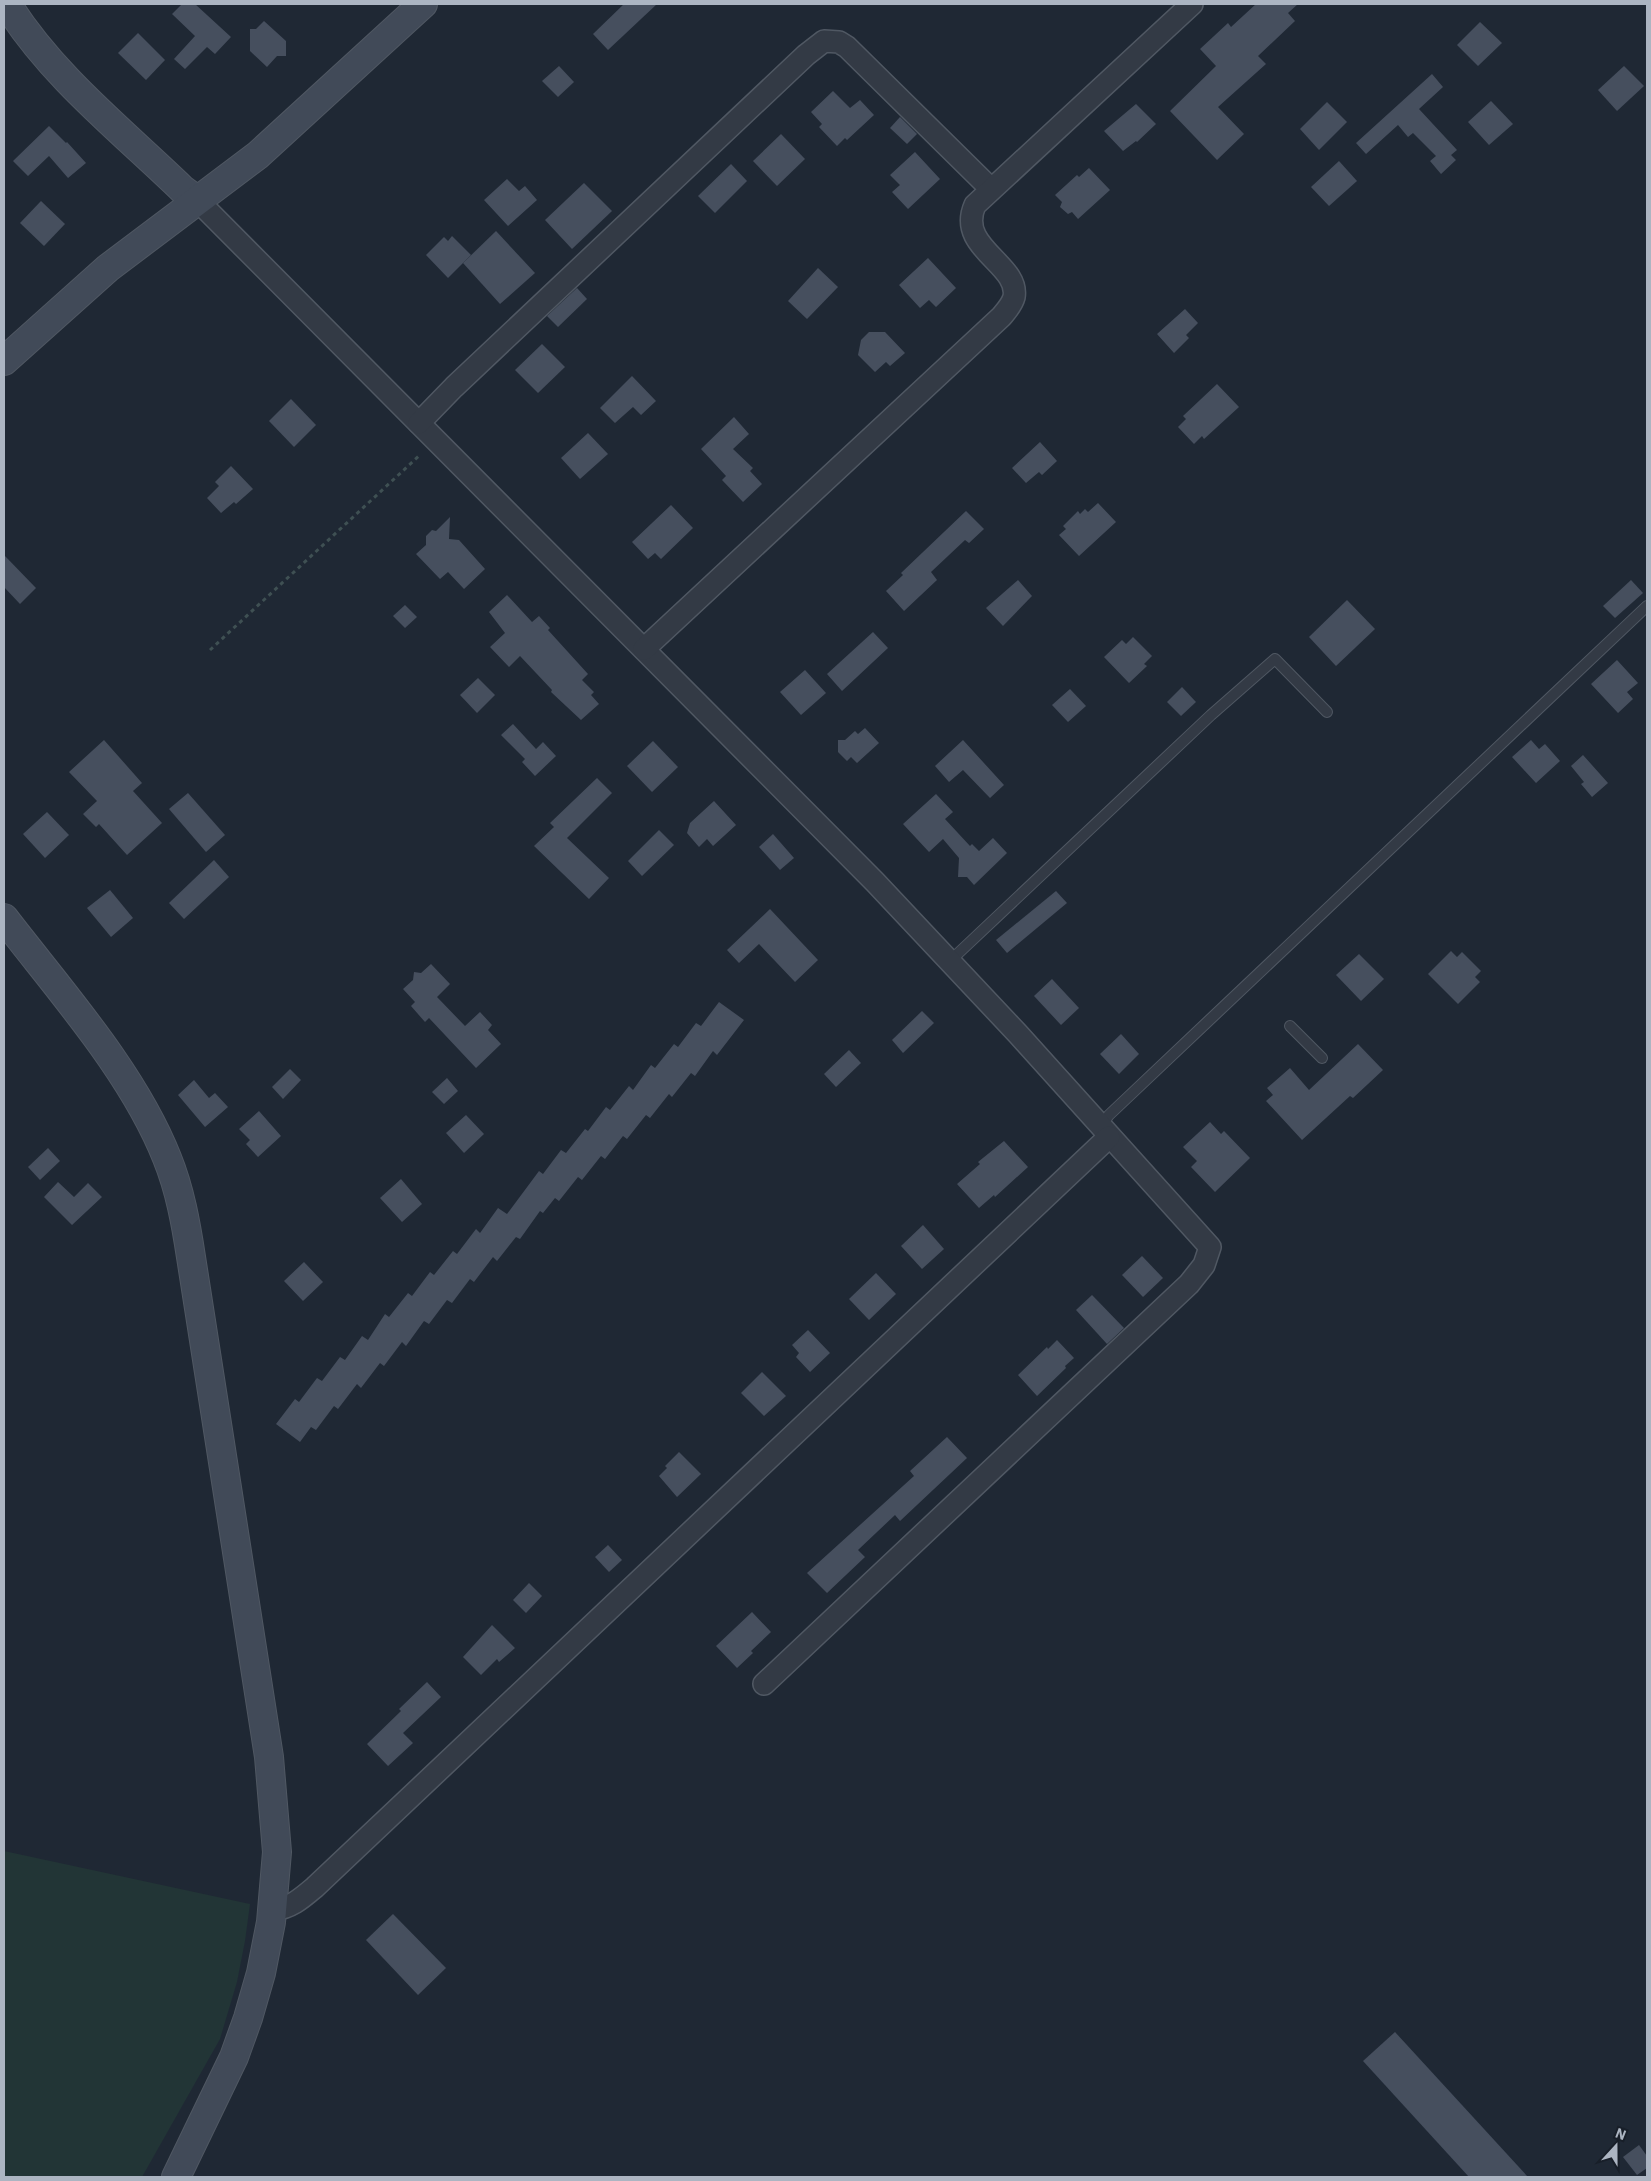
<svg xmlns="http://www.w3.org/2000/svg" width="1651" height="2181" viewBox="0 0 1651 2181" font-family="'IBM Plex Sans',sans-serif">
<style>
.green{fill:#223536}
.building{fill:#464f5e}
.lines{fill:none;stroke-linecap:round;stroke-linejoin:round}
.lane-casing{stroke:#505863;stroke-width:12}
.street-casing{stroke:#505863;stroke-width:24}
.secondary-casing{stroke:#505863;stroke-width:30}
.path{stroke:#3f5053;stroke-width:3;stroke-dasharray:4 4;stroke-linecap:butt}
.lane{stroke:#333a45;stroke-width:10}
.street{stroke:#333a45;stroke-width:21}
.secondary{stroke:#414a58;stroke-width:28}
</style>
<rect width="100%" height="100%" fill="#1f2834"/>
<path class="green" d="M4 1851 250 1904 245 1941 237 1982 220 2039 142 2177H4Z"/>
<g class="building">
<path d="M182 4H195L231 37 215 54 207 47 185 69 174 59 195 36 172 14Z"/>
<path d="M624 4H657L608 50 593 34Z"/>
<path d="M1256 4H1298L1288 13 1295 21 1258 56 1266 64 1218 107 1244 134 1217 160 1170 111 1216 66 1200 49 1228 23 1231 27Z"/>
<path d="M264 21 286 41V56H277L267 67 250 51V29H256Z"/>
<path d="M1480 22 1502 43 1478 66 1457 45Z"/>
<path d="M138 33 165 60 146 80 118 53Z"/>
<path d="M559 66 574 82 558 97 542 81Z"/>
<path d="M1624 66 1644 86 1617 111 1598 90Z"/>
<path d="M1432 74 1443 87 1419 109 1457 150 1451 155 1456 160 1441 174 1430 161 1436 156 1413 133 1408 137 1398 125 1366 154 1356 143Z"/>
<path d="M833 91 850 108 860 100 874 115 847 140 845 138 837 146 819 127 822 124 811 112Z"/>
<path d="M1491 101 1513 124 1489 145 1468 122Z"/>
<path d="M1327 102 1347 122 1319 150 1300 129Z"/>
<path d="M1136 104 1156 124 1137 142 1136 141 1123 151 1104 131Z"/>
<path d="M900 117 917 134 907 144 890 128Z"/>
<path d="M49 126 66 143 67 142 86 163 68 178 49 156 28 176 13 161Z"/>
<path d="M781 134 805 159 777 186 753 161Z"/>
<path d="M915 152 940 179 908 209 892 192 900 185 890 175Z"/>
<path d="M1339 161 1357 181 1329 206 1311 187Z"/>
<path d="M731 164 747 181 715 213 698 196Z"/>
<path d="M1089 168 1110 190 1078 219 1072 212 1068 214 1060 207 1062 202 1055 195 1077 175 1079 177Z"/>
<path d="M507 179 519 191 525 186 537 200 508 226 484 200Z"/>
<path d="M584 183 612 211 572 249 545 220Z"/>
<path d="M41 201 65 224 44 246 20 223Z"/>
<path d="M496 231 535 273 500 304 463 263Z"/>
<path d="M452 236 471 255 448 278 426 255 444 237 448 241Z"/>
<path d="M928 258 956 288 936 307 929 300 920 308 899 285Z"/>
<path d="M818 268 838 287 807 319 788 301Z"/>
<path d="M577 288 587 299 558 327 547 316Z"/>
<path d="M1185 309 1198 323 1186 335 1189 338 1174 353 1157 334Z"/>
<path d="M869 332H885L905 353 890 366 886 362 875 372 858 355 861 340Z"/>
<path d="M542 344 565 367 538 393 515 370Z"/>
<path d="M632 376 656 401 641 415 633 407 615 423 600 408Z"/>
<path d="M1217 384 1239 407 1204 439 1202 436 1194 444 1178 427 1186 419 1183 416Z"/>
<path d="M291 399 316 425 294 447 269 421Z"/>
<path d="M734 417 749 434 733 449 753 468 750 471 762 484 743 502 722 480 726 476 701 449Z"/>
<path d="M588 433 608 454 580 479 561 458Z"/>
<path d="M1040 442 1057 461 1042 475 1039 472 1026 483 1012 468Z"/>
<path d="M231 466 253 489 236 504 234 502 221 513 207 498 219 486 215 482Z"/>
<path d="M1098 503 1116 522 1079 556 1059 535 1066 529 1063 526 1078 511 1080 514 1085 509 1088 512Z"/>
<path d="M671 505 693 528 661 559 655 553 648 559 632 542Z"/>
<path d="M966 511 984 529 969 543 965 540 931 572 937 580 904 611 886 591 903 575 901 573Z"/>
<path d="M450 517 449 539 459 540 485 569 464 589 448 572 440 579 416 554 426 545V536L432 530 436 531Z"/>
<path d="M4 555 36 588 20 604 4 587Z"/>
<path d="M1018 580 1032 596 1003 626 986 608Z"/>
<path d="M1631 580 1643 593 1615 618 1603 606Z"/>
<path d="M507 595 532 622 539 616 550 628 548 630 588 674 582 680 594 692 591 695 599 704 581 720 551 692 552 690 520 656 509 667 490 647 505 633 489 612Z"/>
<path d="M1347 600 1375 629 1336 666 1309 637Z"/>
<path d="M405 605 417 617 405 628 393 616Z"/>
<path d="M873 632 888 648 842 691 827 674Z"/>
<path d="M1133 637 1152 656 1144 664 1147 666 1129 683 1104 657 1122 640 1126 644Z"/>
<path d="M1617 660 1638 683 1627 692 1633 699 1618 713 1591 684Z"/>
<path d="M805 670 826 693 801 715 780 692Z"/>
<path d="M478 678 495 695 477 713 460 695Z"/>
<path d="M1182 687 1196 702 1181 716 1167 702Z"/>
<path d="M1070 689 1086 706 1068 722 1052 705Z"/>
<path d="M513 724 536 749 543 742 556 756 535 776 522 762 525 759 501 735Z"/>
<path d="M865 728 879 743 857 763 851 757 847 761 838 752V740H845L855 731 858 734Z"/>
<path d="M104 740 142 783 133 791 162 823 127 855 99 824 96 827 83 814 97 801 69 772Z"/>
<path d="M963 740 1004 785 990 798 963 770 949 782 935 766Z"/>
<path d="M1531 740 1539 749 1545 744 1560 761 1536 783 1512 757Z"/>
<path d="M653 741 678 767 652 792 627 766Z"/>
<path d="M1583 755 1608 783 1592 797 1581 784 1584 782 1571 766Z"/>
<path d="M597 778 612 793 567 838 609 878 589 899 534 846 554 827 550 823Z"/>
<path d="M188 793 225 835 206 852 169 809Z"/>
<path d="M936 794 953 812 945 819 970 846 972 844 979 851 993 838 1007 853 974 885 967 877H958L959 858 943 839 929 852 903 824Z"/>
<path d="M714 801 736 825 713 846 707 839 699 847 687 833 690 823Z"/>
<path d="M47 812 69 835 45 858 23 834Z"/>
<path d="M659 830 674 845 642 876 628 861Z"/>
<path d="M773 834 794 858 780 870 759 847Z"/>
<path d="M214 860 229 877 184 919 169 903Z"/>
<path d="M110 890 133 918 111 937 87 908Z"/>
<path d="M1056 891 1067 903 1007 953 996 940Z"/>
<path d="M770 909 818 960 795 982 759 944 739 963 727 950Z"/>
<path d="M1451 951 1457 957 1462 952 1481 971 1475 977 1480 982 1458 1004 1428 974Z"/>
<path d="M1359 954 1384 979 1361 1001 1336 975Z"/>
<path d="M431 964 450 984 437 997 465 1026 480 1012 492 1025 488 1030 501 1044 476 1068 429 1018 425 1022 411 1006 415 1002 403 989 413 980 414 972 421 973Z"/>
<path d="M1052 979 1079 1008 1061 1025 1034 996Z"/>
<path d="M719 1002 744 1020 717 1055 713 1051 695 1076 691 1073 672 1097 669 1094 650 1118 646 1115 627 1139 623 1136 605 1159 601 1156 582 1180 578 1177 559 1201 555 1198 543 1213 540 1211 520 1239 516 1237 497 1261 493 1257 474 1282 470 1279 452 1303 447 1300 429 1324 424 1321 406 1346 402 1342 384 1366 380 1363 361 1388 357 1384 338 1409 334 1406 316 1430 311 1427 300 1442 276 1424 295 1399 299 1402 317 1378 322 1381 340 1357 345 1360 362 1336 368 1340 385 1314 389 1317 408 1293 412 1296 430 1272 434 1275 453 1251 457 1254 476 1229 480 1233 498 1208 507 1214 539 1171 543 1174 561 1150 566 1153 585 1129 588 1131 606 1107 610 1110 629 1086 633 1090 651 1065 655 1068 674 1044 678 1047 696 1023 701 1026Z"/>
<path d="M922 1011 934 1023 903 1053 892 1040Z"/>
<path d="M1121 1034 1139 1054 1119 1074 1100 1054Z"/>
<path d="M1358 1044 1383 1070 1353 1098 1350 1096 1302 1140 1266 1101 1273 1095 1267 1088 1290 1068 1309 1090Z"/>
<path d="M849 1050 861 1063 836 1087 824 1074Z"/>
<path d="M290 1069 301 1080 283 1099 272 1087Z"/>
<path d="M447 1078 458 1091 444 1104 432 1092Z"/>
<path d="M194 1080 209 1098 215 1093 228 1107 205 1127 178 1095Z"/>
<path d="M259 1111 281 1136 258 1157 246 1144 250 1140 239 1129Z"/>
<path d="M466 1115 484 1134 464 1153 446 1133Z"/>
<path d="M1210 1122 1221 1134 1224 1131 1250 1158 1215 1192 1191 1167 1197 1161 1183 1147Z"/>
<path d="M1004 1141 1028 1167 995 1197 994 1195 979 1208 957 1184 980 1164 978 1162Z"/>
<path d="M48 1148 60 1161 40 1180 28 1167Z"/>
<path d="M401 1179 422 1204 402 1222 380 1198Z"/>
<path d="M58 1182 74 1197 88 1183 102 1197 72 1225 44 1197Z"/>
<path d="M923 1225 944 1249 922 1269 901 1246Z"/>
<path d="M1142 1256 1163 1278 1143 1297 1122 1275Z"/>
<path d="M304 1262 323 1282 303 1301 284 1281Z"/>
<path d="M876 1273 896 1294 869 1320 849 1299Z"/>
<path d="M1092 1295 1124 1328 1107 1344 1076 1310Z"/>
<path d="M808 1330 830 1353 810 1372 796 1357 799 1353 792 1345Z"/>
<path d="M1057 1340 1074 1358 1065 1366 1066 1368 1037 1396 1018 1375 1047 1347 1048 1349Z"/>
<path d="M762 1372 786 1396 764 1416 741 1393Z"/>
<path d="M947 1437 967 1458 900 1521 895 1515 858 1550 865 1557 827 1593 807 1573 914 1476 910 1471Z"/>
<path d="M679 1452 701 1474 677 1497 659 1476 667 1468 665 1466Z"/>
<path d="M608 1545 622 1560 609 1572 595 1557Z"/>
<path d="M529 1583 542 1596 526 1613 513 1600Z"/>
<path d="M752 1612 771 1632 751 1651 753 1653 737 1668 716 1646Z"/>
<path d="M492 1625 515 1648 499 1662 497 1659 481 1675 463 1657Z"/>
<path d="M427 1682 441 1697 403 1733 413 1743 388 1766 367 1744 401 1711 399 1709Z"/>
<path d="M393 1914 446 1968 418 1995 366 1940Z"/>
<path d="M1395 2032 1528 2177H1469L1363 2061Z"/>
<path d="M1639 2145 1647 2156V2168L1637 2175 1623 2157Z"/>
</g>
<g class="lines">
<g class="lane-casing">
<g id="lane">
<path d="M950 961 1211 715 1275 659 1327 712"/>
<path d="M1290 1026 1322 1058"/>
<path d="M1100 1127 1109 1115 1647 606"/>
</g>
</g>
<g class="street-casing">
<g id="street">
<path d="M197 200 875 882 1018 1034 1210 1247 1204 1265 1189 1284 764 1684"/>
<path d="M419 423 454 387 806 55 824 41 839 42 847 47 991 189"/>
<path d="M644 649 1001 317C1006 311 1012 305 1014 297 1020 264 956 248 975 205L1192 4"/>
<path d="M273 1910C291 1908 302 1898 315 1887L1109 1137"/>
</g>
</g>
<g class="secondary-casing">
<g id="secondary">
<path d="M7 4C52 76 121 130 182 189L197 200"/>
<path d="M4 361 108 268 258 155 423 4"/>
<path d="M4 918C60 991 133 1072 167 1158 180 1190 186 1224 191 1257L269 1757 277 1852 271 1922 261 1973 248 2018 234 2057 176 2177"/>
</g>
</g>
<path class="path" d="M210 650 421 454"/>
<use href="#lane" class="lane"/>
<use href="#street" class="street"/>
<use href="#secondary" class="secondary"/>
</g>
<rect width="1651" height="2181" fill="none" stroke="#acb5c2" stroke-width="10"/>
<g transform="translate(1616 2146) rotate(21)" stroke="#181f29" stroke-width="4" paint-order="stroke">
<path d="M0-4L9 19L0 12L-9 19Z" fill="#acb5c2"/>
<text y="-8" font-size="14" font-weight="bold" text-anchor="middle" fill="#acb5c2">N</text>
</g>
</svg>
